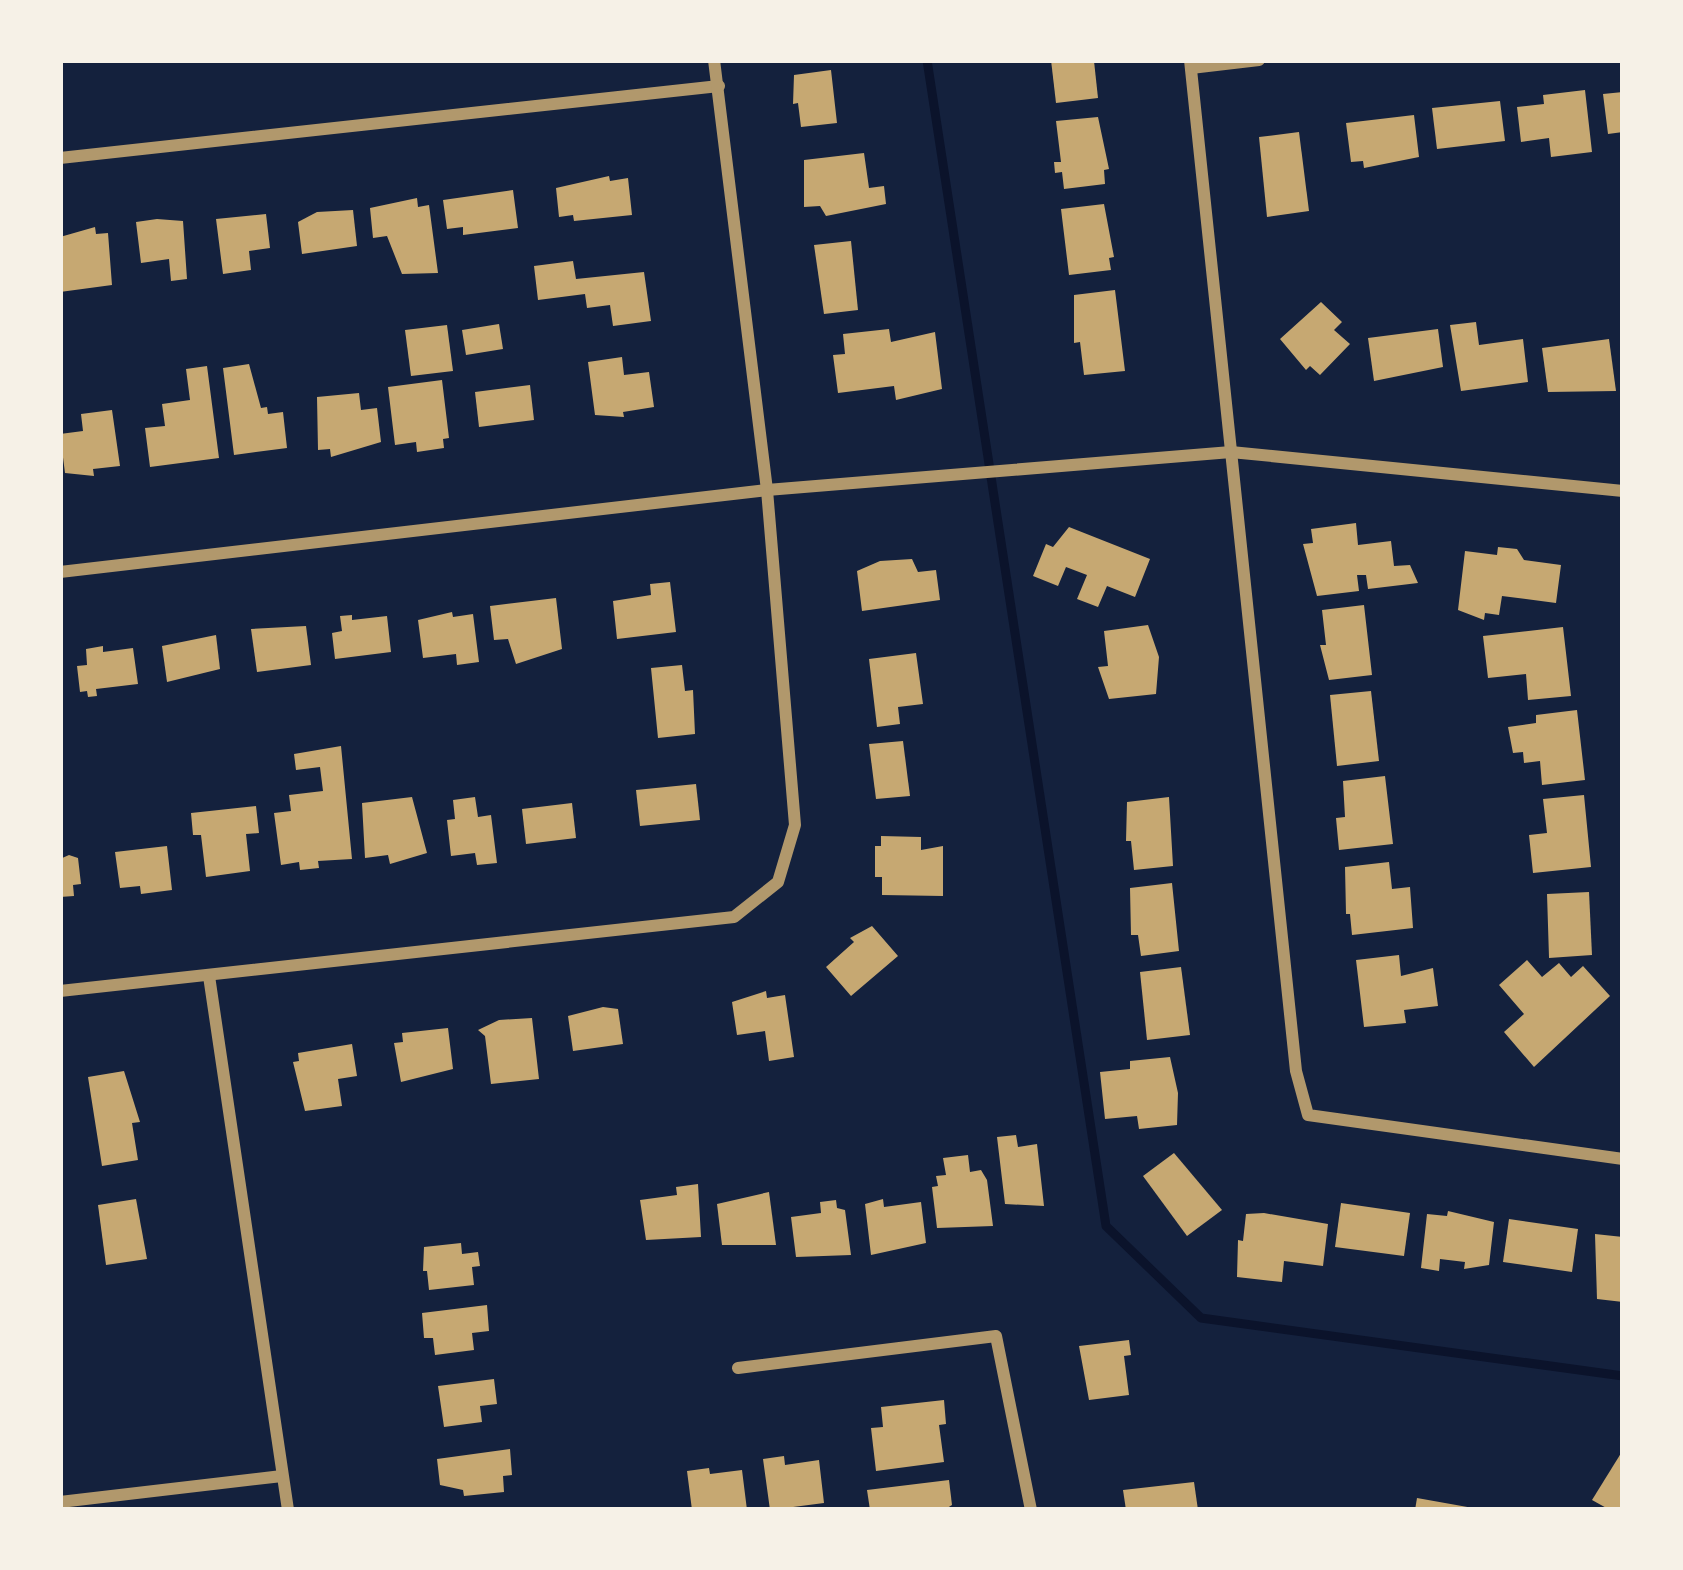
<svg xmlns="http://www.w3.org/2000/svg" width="1683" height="1570" viewBox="0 0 1683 1570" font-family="Helvetica,sans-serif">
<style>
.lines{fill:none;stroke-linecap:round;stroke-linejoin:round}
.stream{stroke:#0b132b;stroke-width:9}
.building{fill:#c6a872}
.minor{stroke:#b1986c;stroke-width:12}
</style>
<rect width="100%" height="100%" fill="#14213d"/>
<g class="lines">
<path class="stream" d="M927 60 1106 1226 1201 1318 1623 1376"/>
</g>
<g class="building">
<path d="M1051 60 1094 61 1098 98 1056 103Z"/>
<path d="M831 70 837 123 801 127 798 103 793 104 794 75Z"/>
<path d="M1585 90 1592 152 1551 157 1549 138 1521 142 1517 107 1544 104 1543 95Z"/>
<path d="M1623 92V132L1608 134 1603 94Z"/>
<path d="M1500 101 1505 141 1437 149 1432 108Z"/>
<path d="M1414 115 1419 157 1364 168 1363 161 1351 162 1346 123Z"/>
<path d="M1098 117 1109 169 1104 170 1105 184 1064 189 1062 172 1055 173 1054 162H1061L1056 121Z"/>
<path d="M1299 132 1309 211 1267 217 1259 137Z"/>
<path d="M864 153 869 188 884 186 886 204 826 216 820 206 804 207V160Z"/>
<path d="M609 176 610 181 628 178 632 215 574 221 573 215 559 217 556 188Z"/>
<path d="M513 190 518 228 463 235V227L447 229 443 200Z"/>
<path d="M417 198 418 207 429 205 438 273 402 274 387 236 373 238 370 208Z"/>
<path d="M1104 204 1114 257 1109 258 1111 270 1069 275 1061 209Z"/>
<path d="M353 210 357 246 302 254 298 222 317 212Z"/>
<path d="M266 214 270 248 249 251 251 270 223 274 216 219Z"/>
<path d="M157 219 183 221 187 279 171 281 169 259 141 263 136 222Z"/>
<path d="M95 227 96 234 108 233 112 285 60 292V237Z"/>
<path d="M851 241 858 310 824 314 814 245Z"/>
<path d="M573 261 576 279 644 272 651 321 613 326 610 305 587 308 585 294 538 300 534 266Z"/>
<path d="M1115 290 1125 371 1084 375 1080 342 1074 343V295Z"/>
<path d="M1321 302 1342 322 1334 330 1350 344 1320 375 1310 366 1306 370 1280 339Z"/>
<path d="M1476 322 1479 345 1523 339 1528 382 1461 391 1450 325Z"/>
<path d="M499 324 503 349 466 355 462 330Z"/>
<path d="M447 325 453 371 411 376 405 330Z"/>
<path d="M889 329 891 342 935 332 942 389 896 400 894 386 838 393 833 355 845 354 843 334Z"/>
<path d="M1438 329 1443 367 1374 381 1368 338Z"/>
<path d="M1609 339 1616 391 1548 392 1542 348Z"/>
<path d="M622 357 624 375 649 372 654 407 623 412 624 417 595 415 588 362Z"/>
<path d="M249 364 261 408 267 407 268 414 283 412 287 448 234 455 223 368Z"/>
<path d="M207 366 219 458 150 467 145 428 165 426 162 404 190 400 186 369Z"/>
<path d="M442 380 449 438 443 439 444 448 417 452 416 442 395 445 388 387Z"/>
<path d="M530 385 534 420 479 427 475 392Z"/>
<path d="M359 393 361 410 377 408 381 442 331 457 330 449 318 450 317 397Z"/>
<path d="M112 410 120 466 93 469 94 476 65 473 60 434 83 431 81 414Z"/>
<path d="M1356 523 1358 545 1391 541 1394 566 1410 565 1418 583 1368 589 1366 575H1357L1359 591 1317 596 1303 544 1313 543 1311 529Z"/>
<path d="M1069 527 1150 559 1135 597 1107 586 1098 607 1077 599 1087 575 1066 567 1058 586 1033 576 1046 544 1053 547Z"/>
<path d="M1498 547 1517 549 1524 560 1561 565 1556 603 1502 596 1499 615 1485 613 1484 620 1458 610 1465 551 1497 555Z"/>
<path d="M912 559 918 572 936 570 940 600 862 611 857 571 880 561Z"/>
<path d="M670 582 676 632 617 639 613 601 651 595 650 584Z"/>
<path d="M556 598 562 649 516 664 508 639 494 640 490 606Z"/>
<path d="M1364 605 1372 675 1329 680 1320 645H1326L1322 610Z"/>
<path d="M452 612 453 617 473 614 479 662 457 665 456 654 423 658 418 620Z"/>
<path d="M352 615V620L387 616 391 652 335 659 332 633 342 631 340 616Z"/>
<path d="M1148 625 1159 657 1156 694 1109 699 1098 667 1108 666 1104 631Z"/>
<path d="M306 626 311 665 257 672 251 629Z"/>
<path d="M1563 627 1571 696 1528 700 1526 674 1488 678 1483 636Z"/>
<path d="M216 635 220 669 167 682 162 646Z"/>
<path d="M103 646V652L133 648 138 684 96 689 97 696 88 697 87 691 80 692 77 666 87 665 86 649Z"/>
<path d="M916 653 923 704 898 707 900 724 877 727 869 659Z"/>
<path d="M682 665 685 691 693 690 695 734 658 738 651 668Z"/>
<path d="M1371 691 1379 761 1337 766 1330 695Z"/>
<path d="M1577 710 1585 780 1542 785 1540 761 1524 763 1523 752 1513 753 1508 727 1536 723V715Z"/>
<path d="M903 741 910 796 876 799 869 744Z"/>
<path d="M341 746 352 859 318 861 319 868 300 870 299 862 281 865 274 813 291 811 289 795 323 791 320 767 296 770 294 754Z"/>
<path d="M1385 776 1393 844 1339 850 1336 818 1345 817 1343 781Z"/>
<path d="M696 784 700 820 640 826 636 790Z"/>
<path d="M1584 795 1591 867 1533 873 1529 835 1547 833 1543 799Z"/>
<path d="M412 797 427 853 390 864 388 855 365 858 362 803Z"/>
<path d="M475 797 478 817 491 815 497 863 477 865 475 853 451 856 447 820 455 819 453 800Z"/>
<path d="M1169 797 1173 866 1134 870 1131 841H1126L1127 802Z"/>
<path d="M572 803 576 838 526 844 522 809Z"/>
<path d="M256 806 259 833 246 834 250 871 206 877 201 835H193L191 813Z"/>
<path d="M881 836 921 837V850L943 846V896L882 895V877H875V846H881Z"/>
<path d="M167 846 172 890 141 894 140 886 120 888 115 852Z"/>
<path d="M69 855 78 858 81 884 73 885 74 896 60 897V859Z"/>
<path d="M1389 862 1392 889 1410 887 1413 928 1352 935 1350 914H1346L1345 867Z"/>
<path d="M1172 883 1179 951 1141 956 1138 935H1131L1130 888Z"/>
<path d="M1589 892 1592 955 1549 958 1547 894Z"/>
<path d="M872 926 898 956 851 996 826 967 854 942 850 938Z"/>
<path d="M1399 955 1401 976 1433 968 1438 1006 1404 1010 1406 1023 1364 1027 1356 960Z"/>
<path d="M1527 960 1542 977 1559 963 1571 977 1583 966 1610 996 1534 1067 1504 1032 1524 1014 1499 985Z"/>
<path d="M1181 967 1190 1035 1147 1040 1140 972Z"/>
<path d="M766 991 767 998 785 995 794 1057 769 1061 765 1031 737 1035 732 1002Z"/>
<path d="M603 1007 618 1009 623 1044 573 1051 568 1016Z"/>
<path d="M532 1018 539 1079 491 1084 485 1036 478 1030 499 1020Z"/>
<path d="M448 1028 453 1069 401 1082 394 1043 403 1042 402 1033Z"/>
<path d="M352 1044 357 1076 338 1079 342 1106 305 1111 293 1062 299 1061 298 1053Z"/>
<path d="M1170 1057 1178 1093 1177 1125 1139 1129 1137 1116 1105 1119 1100 1072 1130 1069V1061Z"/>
<path d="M124 1071 140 1122 132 1123 138 1160 102 1166 88 1077Z"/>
<path d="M1016 1135 1018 1147 1037 1144 1044 1206 1005 1204 997 1137Z"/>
<path d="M1174 1153 1222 1210 1187 1236 1143 1176Z"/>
<path d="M968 1155 970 1172 981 1170 987 1180 993 1226 937 1228 932 1187 938 1186 936 1176 946 1175 943 1158Z"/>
<path d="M698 1184 701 1237 646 1240 640 1200 677 1195 676 1187Z"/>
<path d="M769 1192 776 1245H722L717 1204Z"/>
<path d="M136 1199 147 1259 106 1265 98 1205Z"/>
<path d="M883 1199 884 1207 921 1202 926 1243 871 1255 865 1204Z"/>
<path d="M836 1200 837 1208 845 1210 851 1255 796 1257 791 1217 821 1213 820 1202Z"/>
<path d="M1341 1203 1410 1213 1404 1256 1335 1247Z"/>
<path d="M1448 1211 1494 1222 1489 1265 1464 1269 1465 1262 1440 1259 1439 1271 1421 1268 1427 1214 1447 1216Z"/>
<path d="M1264 1213 1328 1224 1323 1266 1284 1261 1282 1282 1237 1277 1238 1240 1243 1241 1246 1214Z"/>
<path d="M1509 1219 1578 1229 1572 1272 1503 1262Z"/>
<path d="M1595 1234 1623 1237V1302L1597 1299Z"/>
<path d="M461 1243 462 1254 478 1252 480 1266 472 1267 474 1285 429 1290 427 1271H423L424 1247Z"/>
<path d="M487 1305 489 1331 472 1333 474 1350 435 1355 433 1338H424L422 1313Z"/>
<path d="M1129 1340 1131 1355 1124 1356 1129 1395 1089 1400 1079 1346Z"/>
<path d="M494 1379 497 1404 480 1406 482 1422 444 1427 438 1386Z"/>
<path d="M944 1400 946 1424 939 1425 944 1462 876 1471 871 1428 883 1427 881 1407Z"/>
<path d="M510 1449 512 1475 503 1476 504 1492 464 1496 463 1490 440 1485 437 1459Z"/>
<path d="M1623 1450V1510H1610L1592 1500Z"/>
<path d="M784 1456 785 1465 819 1460 824 1503 770 1510 763 1459Z"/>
<path d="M709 1468 710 1474 742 1470 747 1510H692L687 1471Z"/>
<path d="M949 1480 952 1505 944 1510H870L867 1490Z"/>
<path d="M1194 1482 1198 1510H1126L1123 1490Z"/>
<path d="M1417 1498 1473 1508 1472 1510H1415Z"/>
</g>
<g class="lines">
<g class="minor">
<path d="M1190 60 1296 1071 1308 1115 1623 1159"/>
<path d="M1191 68 1259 60"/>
<path d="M60 158 719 86"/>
<path d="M60 572 767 490 1231 452 1623 491"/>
<path d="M209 976 288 1510"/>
<path d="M60 991 734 917 778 882 795 825 767 490 714 60"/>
<path d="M738 1368 996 1336 1031 1510"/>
<path d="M60 1502 282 1476"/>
</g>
</g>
<rect width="1683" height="1570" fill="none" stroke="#f6f1e7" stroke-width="126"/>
</svg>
